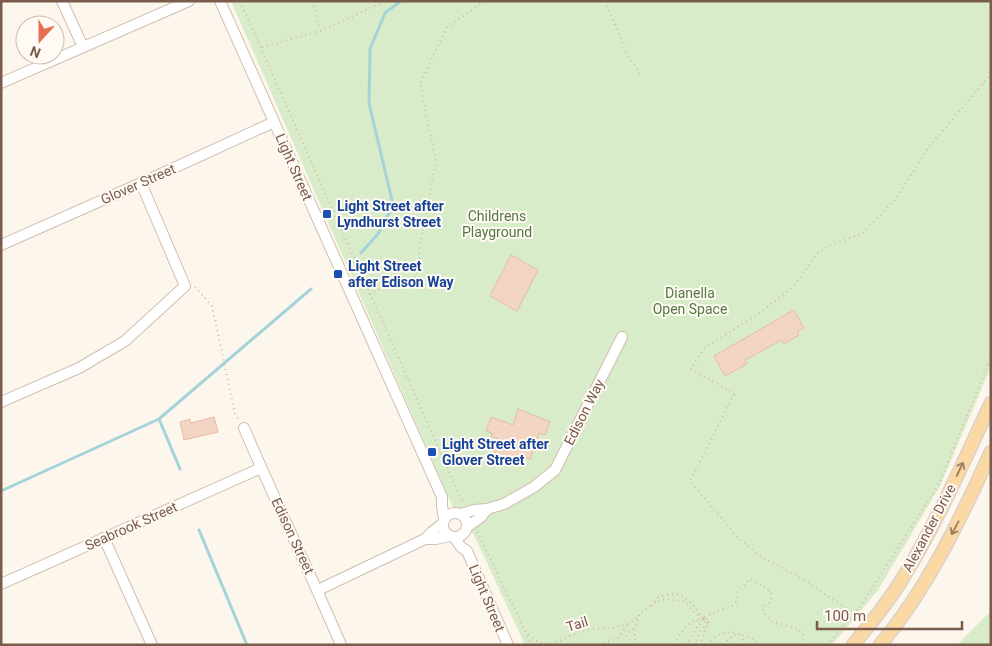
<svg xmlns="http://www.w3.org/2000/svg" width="992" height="646" viewBox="0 0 992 646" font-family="Roboto,sans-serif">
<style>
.green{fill:#d8ecc9}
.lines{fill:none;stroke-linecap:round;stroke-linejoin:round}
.stream{stroke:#a5d3da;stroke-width:3}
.building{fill:#f3d5c3;stroke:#e6bba3}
.minor-casing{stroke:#d1beb0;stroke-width:12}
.major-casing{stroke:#dad1cd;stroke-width:15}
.path{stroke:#d9b8a5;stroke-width:2;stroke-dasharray:1 4;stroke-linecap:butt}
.minor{stroke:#fff;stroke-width:10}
.major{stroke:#fbd9a5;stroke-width:12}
.oneway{stroke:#a18267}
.transit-dot{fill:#1a4fb4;stroke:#fffaf3;stroke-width:2}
.labels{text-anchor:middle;stroke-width:4;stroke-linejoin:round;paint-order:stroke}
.street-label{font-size:14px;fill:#7a5c4d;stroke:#fffaf3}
.transit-label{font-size:14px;font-weight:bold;fill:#164399;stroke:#fffaf3;text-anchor:start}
.park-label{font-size:14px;fill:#537a41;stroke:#fffaf3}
</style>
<rect width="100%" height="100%" fill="#fdf6ec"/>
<g class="green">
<path d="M231 1H991V367L940 486 878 590 832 645H525L474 535 455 512Z"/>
<path d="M991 611V645H957Z"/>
</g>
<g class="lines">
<g class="stream">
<path d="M361 253 378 234 393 205 369 103 370 49 385 13 401 1"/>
<path d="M159 419 180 469"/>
<path d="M1 491 159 419 311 289"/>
<path d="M199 530 247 645"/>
</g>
</g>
<g class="building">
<path d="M511 255 538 270 517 311 490 296Z"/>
<path d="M794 310 804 328 797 332 799 335 784 344 782 340 745 360 747 364 725 376 714 356Z"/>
<path d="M518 409 550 422 545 435 539 433 530 459 522 456 519 466 502 459 503 457 494 454 499 439 491 436 492 433 486 431 491 417 513 425Z"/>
<path d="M214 417 218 432 184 440 180 422 190 419 191 423Z"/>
</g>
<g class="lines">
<g class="minor-casing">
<g id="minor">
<path d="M62 1 83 47"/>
<path d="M220 1 442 497V506L444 519"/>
<path d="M1 83 189 1"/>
<path d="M1 245 141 183 274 122"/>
<path d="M1 402 79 368 125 341 185 286 141 183"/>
<path d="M244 428C275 501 310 572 341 645"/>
<circle cx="455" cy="525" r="12"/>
<path d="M461 514 474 510 487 509 504 504 534 487 555 470 622 337"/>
<path d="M467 527 481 517 487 509"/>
<path d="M454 537 461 547 467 551 508 645"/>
<path d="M104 538 152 645"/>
<path d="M425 539H436L450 536"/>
<path d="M1 584 261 468"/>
<path d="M318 590 425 539 432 532 443 523"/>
</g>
</g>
<g class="major-casing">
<g id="major">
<path d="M853 645C870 624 887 604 901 581 936 525 963 463 991 403"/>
<path d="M880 645C928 588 960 520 991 452"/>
</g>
</g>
<g class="path">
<path d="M240 1 463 503"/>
<path d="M312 1 320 30"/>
<path d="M605 1 618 31 625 51 640 74"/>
<path d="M262 47 320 31 386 1"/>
<path d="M195 287 212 306 235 414 239 420"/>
<path d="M370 294 386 285 414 280 421 266 419 250 436 161 420 84 447 27 485 1"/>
<path d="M477 532 532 645"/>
<path d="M652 606 658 597C663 596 670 594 675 594 687 596 697 609 703 618L693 621 703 620V618L720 610 731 607 736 602 737 593 750 579 761 585 772 593 770 602 764 606 763 612 773 622 798 629 804 637 802 645"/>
<path d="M854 614 806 581 762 557 739 539 690 481 734 394 691 369 694 363 706 347 758 314 790 289 801 277 817 253 831 245 863 233 895 200 929 147 991 74"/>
<path d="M525 631C531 637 539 645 549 644 557 644 572 634 582 631 601 625 621 633 638 617"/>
<path d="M740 635 746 645"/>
<path d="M599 645 618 638 627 625"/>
<path d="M621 645 628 633 635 626"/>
<path d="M636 645 634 632 640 613 660 600 668 599 685 602 695 613 703 618 708 619H704L708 623 710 621 705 630 701 645"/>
<path d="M675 645C679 635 684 627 693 621"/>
<path d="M686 645 698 625 706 621"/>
<path d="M694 645 700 632 708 623"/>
<path d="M709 645V642C713 639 717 634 722 633 731 630 755 637 760 645"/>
<path d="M724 645 728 639 737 634"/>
<path d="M827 645 860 607 939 484 991 357"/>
</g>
<use href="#minor" class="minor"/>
<use href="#major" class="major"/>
</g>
<defs><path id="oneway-shaft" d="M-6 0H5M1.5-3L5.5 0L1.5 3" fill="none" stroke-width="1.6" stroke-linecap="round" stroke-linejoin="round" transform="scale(1.25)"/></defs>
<g class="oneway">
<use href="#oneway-shaft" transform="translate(960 469) rotate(-65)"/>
<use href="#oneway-shaft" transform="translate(955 528) rotate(118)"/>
</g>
<g class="transit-dot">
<rect x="322" y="209" width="10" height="10" rx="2.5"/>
<rect x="333" y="269" width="10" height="10" rx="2.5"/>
<rect x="427" y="447" width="10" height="10" rx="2.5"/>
</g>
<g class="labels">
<g class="street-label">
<text transform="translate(294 167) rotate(66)" y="5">Light Street</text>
<text transform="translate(138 184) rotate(-24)" y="5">Glover Street</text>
<text transform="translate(584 412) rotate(-63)" y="5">Edison Way</text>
<text transform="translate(131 526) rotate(-24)" y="5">Seabrook Street</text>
<text transform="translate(929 528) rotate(-62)" y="5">Alexander Drive</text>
<text transform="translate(293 536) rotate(65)" y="5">Edison Street</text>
<text transform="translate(487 598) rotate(67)" y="5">Light Street</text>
<text transform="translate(577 624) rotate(-17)" y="5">Tail</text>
</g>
<g class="transit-label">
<text x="337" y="211">Light Street after<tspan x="337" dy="16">Lyndhurst Street</tspan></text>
<text x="348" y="271">Light Street<tspan x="348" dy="16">after Edison Way</tspan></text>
<text x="442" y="449">Light Street after<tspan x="442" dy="16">Glover Street</tspan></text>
</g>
<g class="park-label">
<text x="497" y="221">Childrens<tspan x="497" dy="16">Playground</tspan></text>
<text x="690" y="298">Dianella<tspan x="690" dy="16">Open Space</tspan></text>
</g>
</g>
<rect width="992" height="646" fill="none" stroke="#7a5c4d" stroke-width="5"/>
<g transform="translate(40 40) rotate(201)"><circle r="24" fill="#fffaf3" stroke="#cabbb1"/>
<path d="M0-4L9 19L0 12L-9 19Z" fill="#e76f51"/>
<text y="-8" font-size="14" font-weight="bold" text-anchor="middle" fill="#7a5c4d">N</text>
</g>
<path d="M817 621v8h145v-8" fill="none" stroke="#7a5c4d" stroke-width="2.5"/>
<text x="824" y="621" font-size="15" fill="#7a5c4d" stroke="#fffaf3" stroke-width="4" paint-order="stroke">100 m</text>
</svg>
